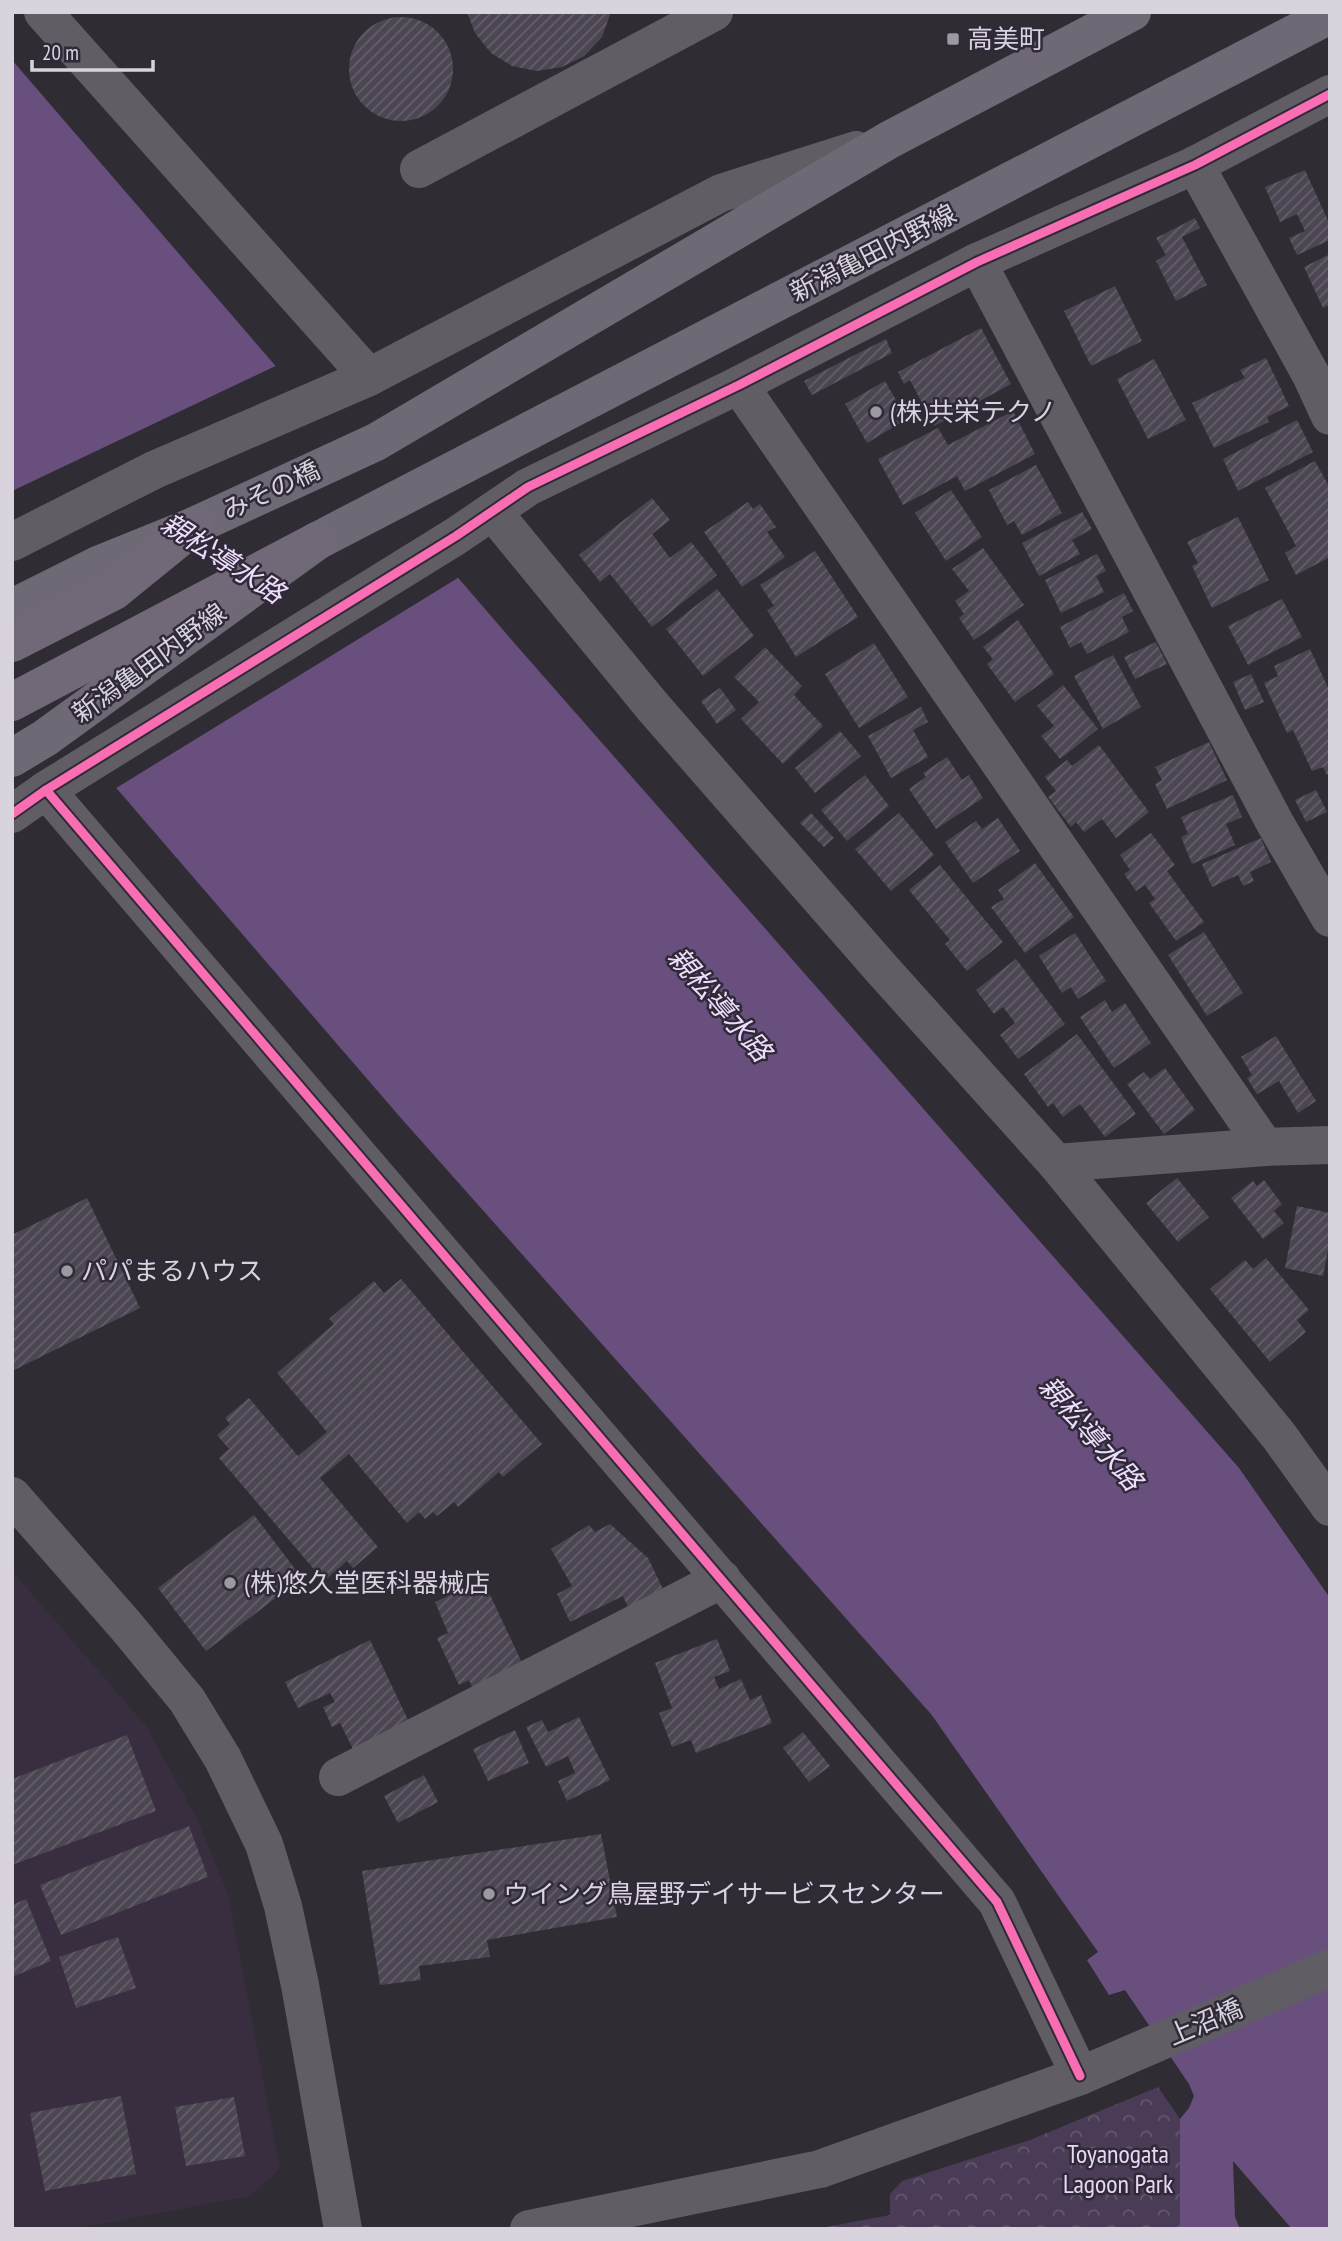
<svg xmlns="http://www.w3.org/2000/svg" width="1342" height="2241" viewBox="0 0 1342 2241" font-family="'PT Sans Narrow','Noto Sans JP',sans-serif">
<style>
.built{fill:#382e40}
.forest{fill:url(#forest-crowns)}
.water{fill:#684f7e}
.pier{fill:#302c34}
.building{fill:url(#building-hatch)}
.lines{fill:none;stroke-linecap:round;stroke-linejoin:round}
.minor{stroke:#605d64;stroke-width:38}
.major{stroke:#6f6875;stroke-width:38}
.highway{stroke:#716878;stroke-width:38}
.cycleway-casing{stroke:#302937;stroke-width:13}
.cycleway{stroke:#f96db3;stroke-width:9}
.poi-dot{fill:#9d99a1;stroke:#302937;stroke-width:2.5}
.labels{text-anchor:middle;stroke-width:5;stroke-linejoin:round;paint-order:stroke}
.poi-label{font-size:26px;fill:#d8d3dc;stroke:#302937;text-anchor:start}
.street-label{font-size:26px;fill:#d8d3dc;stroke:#302937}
.park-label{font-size:26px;fill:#e8d8f7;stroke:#302937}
.water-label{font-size:28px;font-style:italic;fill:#edddfc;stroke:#302937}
</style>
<defs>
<pattern id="forest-crowns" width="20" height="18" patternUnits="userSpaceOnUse" patternTransform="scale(1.75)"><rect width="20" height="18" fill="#4a3c56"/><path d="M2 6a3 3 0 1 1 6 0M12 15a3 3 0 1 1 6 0" fill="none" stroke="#63576e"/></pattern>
<pattern id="building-hatch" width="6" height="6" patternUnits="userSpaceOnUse" patternTransform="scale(1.75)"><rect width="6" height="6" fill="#4c4552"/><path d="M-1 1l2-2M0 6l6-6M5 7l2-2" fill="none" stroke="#655f6a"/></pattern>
</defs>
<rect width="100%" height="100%" fill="#302c34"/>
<path class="built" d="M12 1571 146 1726 197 1819 228 1894 280 2169 250 2196 73 2229H12Z"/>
<path class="forest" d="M1158 2087 1180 2119V2229H816L890 2215V2194L902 2181 1030 2140Z"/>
<path class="water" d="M12 60 516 645 1239 1468 1330 1598V2229H1292L1233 2161 1235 2217 1240 2229H1180V2119L1189 2108 1194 2096 1189 2084 1125 1990 1109 1995 1087 1960 1098 1952 931 1714 400 1117 12 667Z"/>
<path class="pier" d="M280 364 461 576 113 790 12 673V491Z"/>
<g class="building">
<path d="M467 12H611L602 37 584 56 562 67 537 71 512 66 491 53 475 33Z"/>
<circle cx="401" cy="69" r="52"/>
<path d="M1305 170 1330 225V240L1297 255 1289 238 1305 231 1297 214 1280 222 1265 187Z"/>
<path d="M1195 218 1200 228 1182 237 1207 285 1176 301 1156 261 1166 255 1156 238Z"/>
<path d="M1330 254V304L1323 308 1304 267Z"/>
<path d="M1115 286 1142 341 1091 366 1064 311Z"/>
<path d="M981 328 1011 384 934 426 910 380 904 384 898 372Z"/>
<path d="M886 339 892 353 812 395 804 381Z"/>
<path d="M1266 358 1289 406 1267 417 1269 422 1214 448 1192 403 1245 378 1240 370Z"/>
<path d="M1154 359 1186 420 1148 439 1117 379Z"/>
<path d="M885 381 907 419 867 443 845 404Z"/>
<path d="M1013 411 1035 454 965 491 957 476 903 505 878 459 938 428 948 445Z"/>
<path d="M1297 420 1313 452 1238 491 1223 459Z"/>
<path d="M1315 461 1330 488V557L1296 575 1285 553 1296 546 1265 488Z"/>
<path d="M1036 465 1062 513 1022 535 1014 521 1007 525 989 490Z"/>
<path d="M951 490 982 537 946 561 915 513Z"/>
<path d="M652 498 670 520 652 534 670 558 691 542 717 575 652 627 610 574 600 582 579 555Z"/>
<path d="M748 502 753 509 760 504 776 527 767 532 785 557 742 587 704 532Z"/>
<path d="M1082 512 1092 529 1072 540 1080 554 1039 576 1022 543Z"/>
<path d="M1238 517 1269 580 1212 608 1192 566 1198 563 1187 542Z"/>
<path d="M983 548 1024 605 974 640 959 618 964 614 955 601 969 591 952 569Z"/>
<path d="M815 551 858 617 796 657 767 610 774 606 760 585Z"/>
<path d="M1097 554 1106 571 1096 576 1104 592 1061 613 1045 580Z"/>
<path d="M717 589 754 636 703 676 666 629Z"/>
<path d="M1124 593 1133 611 1122 617 1129 632 1087 654 1081 642 1070 648 1060 627Z"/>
<path d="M1282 599 1302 637 1248 665 1228 626Z"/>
<path d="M1018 620 1054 674 1015 702 987 664 993 659 983 647Z"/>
<path d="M1156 642 1167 664 1135 679 1124 657Z"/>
<path d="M874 643 908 697 859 728 825 674Z"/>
<path d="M765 647 802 686 794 695 823 726 783 764 741 719 759 702 734 677Z"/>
<path d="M1310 649 1330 692V774L1327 775 1323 767 1312 771 1293 730 1287 733 1264 683 1278 676 1274 666Z"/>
<path d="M1113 655 1141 707 1103 729 1074 676Z"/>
<path d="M1251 674 1264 702 1245 710 1233 682Z"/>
<path d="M1063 685 1098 729 1060 759 1041 736 1054 726 1037 706Z"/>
<path d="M720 688 736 710 717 724 701 701Z"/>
<path d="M921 707 928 722 913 730 928 757 891 778 868 736Z"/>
<path d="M840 731 861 756 815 793 795 768Z"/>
<path d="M1209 742 1227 780 1167 809 1155 784 1162 780 1155 767Z"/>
<path d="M1099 745 1149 812 1116 838 1102 819 1084 832 1076 822 1071 827 1048 797 1056 791 1045 777 1067 760 1072 766Z"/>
<path d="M947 757 962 780 969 775 983 798 936 829 909 789 926 777 923 773Z"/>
<path d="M865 775 889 806 847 841 821 810Z"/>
<path d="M1316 790 1327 812 1306 822 1295 800Z"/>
<path d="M1233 795 1242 817 1226 824 1235 845 1192 864 1181 837 1188 834 1181 817Z"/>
<path d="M811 813 834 838 824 847 800 823Z"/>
<path d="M899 813 934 855 891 891 855 849Z"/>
<path d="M998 818 1020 851 973 883 945 842 976 821 982 829Z"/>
<path d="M1151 833 1175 865 1167 871 1204 922 1176 941 1149 903 1155 899 1145 885 1136 891 1124 874 1130 870 1120 855Z"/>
<path d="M1261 838 1271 862 1250 872 1254 881 1243 886 1238 875 1212 887 1202 864Z"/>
<path d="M1035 863 1074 917 1025 953 991 907 1004 899 998 890Z"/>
<path d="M940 865 1003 942 967 971 945 944 950 940 909 890Z"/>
<path d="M1204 932 1243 993 1207 1016 1168 955Z"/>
<path d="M1075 933 1106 981 1078 999 1071 987 1062 993 1039 956Z"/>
<path d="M1016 959 1065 1024 1018 1059 1000 1035 1015 1023 1003 1007 994 1014 976 990Z"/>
<path d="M1105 1000 1112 1012 1125 1003 1151 1043 1114 1068 1080 1017Z"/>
<path d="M1077 1034 1136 1114 1105 1137 1080 1104 1063 1117 1053 1103 1048 1107 1024 1074Z"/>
<path d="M1276 1036 1316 1101 1298 1113 1279 1081 1257 1094 1247 1078 1252 1075 1241 1057Z"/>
<path d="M1165 1068 1195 1110 1164 1134 1127 1084 1144 1072 1150 1079Z"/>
<path d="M1177 1178 1209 1217 1178 1242 1146 1203Z"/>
<path d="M1264 1180 1282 1204 1274 1211 1284 1223 1263 1239 1231 1198 1253 1181 1257 1186Z"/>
<path d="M87 1198 140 1308 12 1371V1235Z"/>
<path d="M1297 1206 1330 1213V1240L1323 1276 1285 1268Z"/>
<path d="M1266 1258 1309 1310 1297 1320 1306 1332 1270 1362 1210 1289 1245 1260 1253 1269Z"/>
<path d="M401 1279 542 1444 503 1477 499 1472 458 1507 454 1502 437 1516 433 1512 425 1519 419 1512 407 1523 349 1454 320 1478 378 1547 353 1568 347 1561 324 1581 219 1458 229 1449 217 1435 230 1424 225 1418 249 1398 298 1456 327 1432 277 1373 334 1324 329 1319 374 1281 384 1293Z"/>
<path d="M254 1515 302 1578 206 1651 158 1588Z"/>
<path d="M610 1524 648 1558 665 1593 629 1610 623 1596 570 1622 557 1594 572 1586 551 1549 589 1525 595 1532Z"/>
<path d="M483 1580 524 1667 474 1691 469 1680 459 1685 437 1638 448 1633 435 1602Z"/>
<path d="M717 1639 730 1671 714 1677 719 1689 741 1679 750 1700 761 1695 772 1723 696 1753 691 1740 672 1747 659 1713 672 1708 655 1663Z"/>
<path d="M370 1640 409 1722 353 1749 340 1723 332 1727 323 1707 335 1702 330 1693 298 1708 285 1682Z"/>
<path d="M579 1717 610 1780 567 1801 558 1781 575 1773 568 1756 546 1767 526 1727 542 1720 548 1732Z"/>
<path d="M515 1730 529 1763 488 1781 473 1749Z"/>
<path d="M803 1732 830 1766 809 1782 783 1748Z"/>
<path d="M127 1735 156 1811 12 1865V1779Z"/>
<path d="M424 1775 438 1802 398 1823 384 1796Z"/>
<path d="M189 1826 208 1877 61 1935 40 1885Z"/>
<path d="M601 1834 617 1917 487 1940 490 1957 419 1966 421 1980 380 1985 362 1871Z"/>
<path d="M26 1899 51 1961 12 1977V1905Z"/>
<path d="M118 1937 136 1988 76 2008 59 1957Z"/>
<path d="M121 2096 136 2174 45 2191 30 2113Z"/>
<path d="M234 2097 245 2156 186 2166 175 2107Z"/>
</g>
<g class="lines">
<g class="minor">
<path d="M43 12 369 377"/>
<path d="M1195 165 1311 375 1330 416"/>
<path d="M419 169 714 12"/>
<path d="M977 262 1275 823 1330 918"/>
<path d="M739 385 1265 1147"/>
<path d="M493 512 653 707 880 967 1056 1163 1279 1436 1330 1507"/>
<path d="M12 542 154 470 369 377 721 193 856 150"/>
<path d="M46 790 997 1902 1080 2076"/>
<path d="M12 814 46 790 456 536 528 487 739 385 977 262 1195 165 1330 94"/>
<path d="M1056 1163 1265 1147 1330 1145"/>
<path d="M12 1496 126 1626 187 1700 223 1759 264 1844 283 1906 300 1985 343 2229"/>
<path d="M338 1777 722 1579"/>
<path d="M529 2229 820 2169 1080 2076 1330 1968"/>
</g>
<g class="major">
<path d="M12 608 100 564 194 526 376 442 889 140 1132 12"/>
<path d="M12 758 45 738 317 541 1330 15"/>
</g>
<g class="highway">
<path d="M12 643 114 591 194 526"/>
<path d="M12 702 317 541"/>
</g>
<g class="cycleway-casing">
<g id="cycleway">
<path d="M46 790 997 1902 1080 2076"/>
<path d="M12 814 46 790 456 536 528 487 739 385 977 262 1195 165 1330 94"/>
</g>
</g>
<use href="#cycleway" class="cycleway"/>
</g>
<g class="poi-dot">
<rect x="946" y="32" width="14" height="14" rx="3.5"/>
<circle cx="876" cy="412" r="7"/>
<circle cx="67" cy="1271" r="7"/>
<circle cx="230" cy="1583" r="7"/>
<circle cx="489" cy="1894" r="7"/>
</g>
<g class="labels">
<g class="poi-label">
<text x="967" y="48">高美町</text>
<text x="890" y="421">(株)共栄テクノ</text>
<text x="81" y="1280">パパまるハウス</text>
<text x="244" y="1592">(株)悠久堂医科器械店</text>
<text x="503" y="1903">ウイング鳥屋野デイサービスセンター</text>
</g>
<g class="street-label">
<text transform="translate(873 253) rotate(-27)" y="9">新潟亀田内野線</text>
<text transform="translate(271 490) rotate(-25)" y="9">みその橋</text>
<text transform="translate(149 663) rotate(-36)" y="9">新潟亀田内野線</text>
<text transform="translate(1205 2022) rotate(-23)" y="9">上沼橋</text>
</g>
<g class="park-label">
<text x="1118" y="2163">Toyanogata<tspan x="1118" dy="30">Lagoon Park</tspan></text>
</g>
<g class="water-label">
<text transform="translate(223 558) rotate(33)" y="10">親松導水路</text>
<text transform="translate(720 1004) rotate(49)" y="10">親松導水路</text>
<text transform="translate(1091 1433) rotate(49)" y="10">親松導水路</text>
</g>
</g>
<rect width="1342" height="2241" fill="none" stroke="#d8d3dc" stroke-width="28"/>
<path d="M32 60v10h121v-10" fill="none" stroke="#d8d3dc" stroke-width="3.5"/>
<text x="42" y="60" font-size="21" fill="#d8d3dc" stroke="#302937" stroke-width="5" paint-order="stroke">20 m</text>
</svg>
